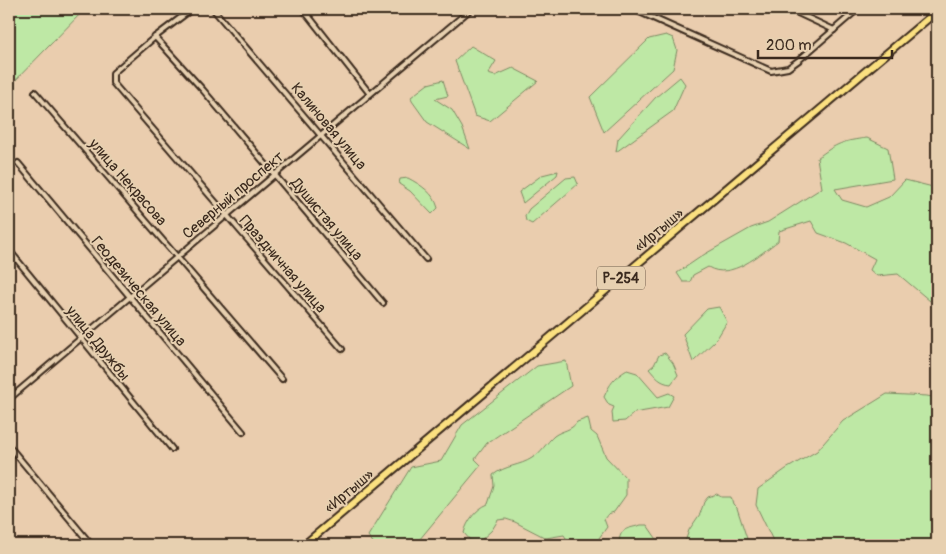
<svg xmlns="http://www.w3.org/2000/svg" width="946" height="554" viewBox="0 0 946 554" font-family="Pangolin,sans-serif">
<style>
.green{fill:#bee8a5;stroke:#7c8962}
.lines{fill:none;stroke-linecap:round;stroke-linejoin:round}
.minor-casing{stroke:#3b2a1e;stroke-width:8}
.trunk-casing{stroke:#3b2a1e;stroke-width:10}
.minor{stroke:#e7d0b0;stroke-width:4}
.trunk{stroke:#fbe080;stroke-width:6}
.labels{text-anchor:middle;stroke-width:4;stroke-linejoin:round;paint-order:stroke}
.shield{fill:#e7d0b0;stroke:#6f5c4a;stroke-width:1}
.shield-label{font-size:14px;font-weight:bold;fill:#3b2a1e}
.street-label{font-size:15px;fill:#3b2a1e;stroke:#e7d0b0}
</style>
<rect width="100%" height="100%" fill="#eacdae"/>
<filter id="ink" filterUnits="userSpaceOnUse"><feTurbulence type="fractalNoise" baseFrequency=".02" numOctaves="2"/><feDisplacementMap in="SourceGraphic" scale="10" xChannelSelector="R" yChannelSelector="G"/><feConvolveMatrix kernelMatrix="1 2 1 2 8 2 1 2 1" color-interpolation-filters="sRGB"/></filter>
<g filter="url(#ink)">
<g class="green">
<path d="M9 9H85L9 87Z"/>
<path d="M666 35 673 38 677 50 673 69 604 132 590 97 649 39Z"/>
<path d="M471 46 496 61 488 74 495 76 513 68 538 81 490 121 475 116 455 61Z"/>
<path d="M680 77 685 84 673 111 616 152 618 139 656 97Z"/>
<path d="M443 80 448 96 435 99 452 110 462 127 470 149 427 122 412 101 411 97 428 84Z"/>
<path d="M867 138 888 148 893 179 835 189 842 200 866 207 889 197 905 180 937 188V301H930L898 274 877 276 870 270 875 259 846 243 818 233 811 221 779 231 778 241C760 254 731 281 708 267L693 275 690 282H683L677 273 705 254 751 228 768 222 822 188 817 158C837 143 843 141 867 138Z"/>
<path d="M558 171 557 175 523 203 519 192 542 175Z"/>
<path d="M575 177 578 184 532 224 526 221 525 216 529 209 566 178Z"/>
<path d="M408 178C421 185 434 193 438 208L432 214 410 191 399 184 400 179Z"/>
<path d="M719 307 727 322 716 340 693 362 683 334 707 309Z"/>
<path d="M665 353 673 363 678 375 671 384C660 383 656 377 649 369L654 365 659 355Z"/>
<path d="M566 361 571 386 487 443 475 459 481 465 415 545H375L368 536 411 467 441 461 462 425 537 366Z"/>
<path d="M627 370 637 373 658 397 669 393 674 396 668 407 634 413 625 421 613 422 612 412 614 407 609 405 604 397C610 383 614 378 627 370Z"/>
<path d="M887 394 927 396 937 398V545H775L756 505 758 489 786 469 817 451 843 421Z"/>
<path d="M588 418 591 431 597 436 606 457 626 478V495L614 512 608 514 604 519 607 527 594 545H567L566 538 564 535 546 538 515 522 506 519 498 520 492 530 480 541 470 540 464 533C467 521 476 509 488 504L494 486 493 475C506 465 520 466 532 458 542 452 546 443 554 436 562 430 571 431 577 422Z"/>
<path d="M717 494 721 497H731L733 504 737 508 749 545H687L685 542 689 530 700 514 704 502 708 497Z"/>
<path d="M641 525H647L656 538 655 545H619C619 527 628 529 641 525Z"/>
</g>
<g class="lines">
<g class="minor-casing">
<g id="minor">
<path d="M192 9 155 37 113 73V83L342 349"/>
<path d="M213 9 426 259"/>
<path d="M303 9 370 94"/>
<path d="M633 9 771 71 788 68 799 60 858 9"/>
<path d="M789 9 834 30"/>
<path d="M155 37 203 90 383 303"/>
<path d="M35 92 282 379"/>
<path d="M18 163 243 432"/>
<path d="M9 250 172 449"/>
<path d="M9 399 471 9"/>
<path d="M9 446 89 542"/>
</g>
</g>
<g class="trunk-casing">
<path id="trunk" d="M304 545 937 11"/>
</g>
<use href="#minor" class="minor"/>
<use href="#trunk" class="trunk"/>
</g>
</g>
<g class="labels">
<rect class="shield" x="597" y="266.5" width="48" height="23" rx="4"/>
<g class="shield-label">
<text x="621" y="283">Р-254</text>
</g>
<g class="street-label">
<text transform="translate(329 126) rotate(50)" y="5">Калиновая улица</text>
<text transform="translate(128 182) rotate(49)" y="5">улица Некрасова</text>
<text transform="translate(233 195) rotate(-40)" y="5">Северный проспект</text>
<text transform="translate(327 219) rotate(50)" y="5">Душистая улица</text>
<text transform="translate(659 230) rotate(-40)" y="5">«Иртыш»</text>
<text transform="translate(283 264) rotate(49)" y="5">Праздничная улица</text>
<text transform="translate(139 291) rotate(50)" y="5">Геодезическая улица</text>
<text transform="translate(98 343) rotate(51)" y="5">улица Дружбы</text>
<text transform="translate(349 491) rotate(-40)" y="5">«Иртыш»</text>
</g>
</g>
<rect width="946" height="554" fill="none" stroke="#e7d0b0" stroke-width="30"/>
<rect x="15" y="15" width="916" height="524" fill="none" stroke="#3b2a1e" stroke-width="2" filter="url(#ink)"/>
<path d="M758 50v8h134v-8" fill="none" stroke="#3b2a1e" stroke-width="2.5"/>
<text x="766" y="50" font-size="15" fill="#3b2a1e" stroke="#e7d0b0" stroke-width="4" paint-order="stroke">200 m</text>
</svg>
